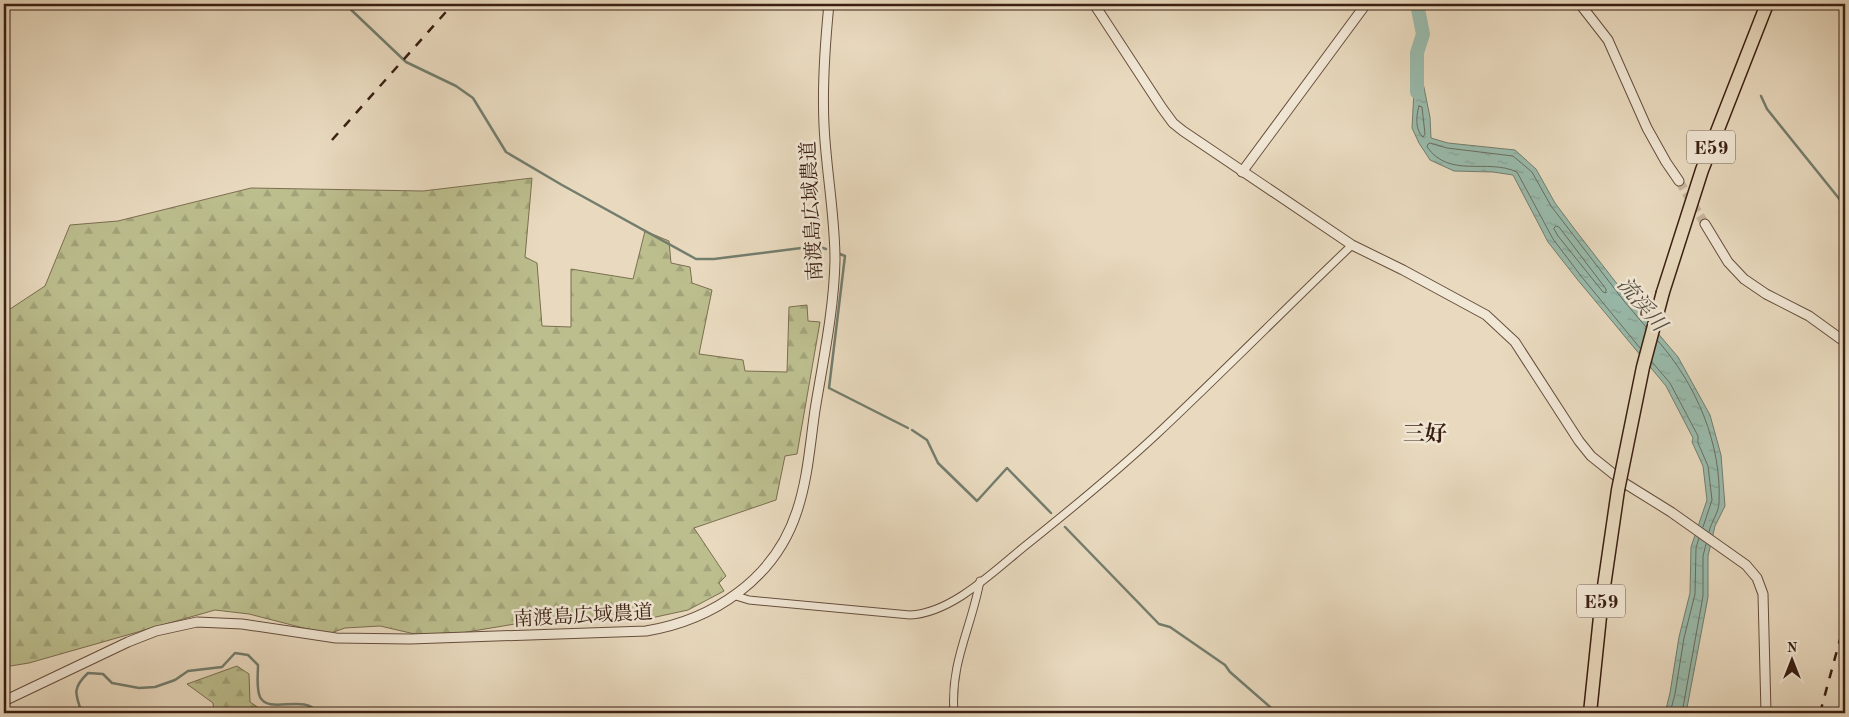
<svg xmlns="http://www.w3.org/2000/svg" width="1849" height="717" viewBox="0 0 1849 717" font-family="'Old Standard TT','Noto Serif JP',serif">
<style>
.forest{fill:url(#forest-firs);stroke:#7b6e50}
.water{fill:url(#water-ripples);stroke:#737d6e}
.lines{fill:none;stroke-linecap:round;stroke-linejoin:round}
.shore{stroke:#6a6d5f;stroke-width:1}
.stream{stroke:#737d6e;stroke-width:2.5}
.river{stroke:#99bbac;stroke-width:14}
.tertiary-tunnel{stroke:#c6b59c;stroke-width:9;stroke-dasharray:9 4.5;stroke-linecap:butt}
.minor-casing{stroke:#664e3d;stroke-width:9}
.tertiary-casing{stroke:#664e3d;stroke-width:11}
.motorway-casing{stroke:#3a1f12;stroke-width:15}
.minor{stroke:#f1e7d5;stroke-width:7}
.tertiary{stroke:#f1e7d5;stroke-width:9}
.motorway{stroke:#e9dabf;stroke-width:12}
.rail{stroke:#3a1f12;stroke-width:2.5;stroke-dasharray:9 9;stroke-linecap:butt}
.motorway-bridge-casing{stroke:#3a1f12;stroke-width:15;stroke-linecap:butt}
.motorway-bridge{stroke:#e9dabf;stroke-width:12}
.labels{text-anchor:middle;stroke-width:5;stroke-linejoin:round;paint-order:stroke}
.shield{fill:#f1e7d5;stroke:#715b4c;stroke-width:1}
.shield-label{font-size:19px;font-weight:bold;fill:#3a1f12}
.street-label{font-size:20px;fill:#3a1f12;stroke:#f1e7d5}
.water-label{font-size:21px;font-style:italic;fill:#564e40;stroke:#f1e7d5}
.quarter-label{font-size:22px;font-weight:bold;fill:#3a1f12;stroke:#f1e7d5}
</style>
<defs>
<pattern id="forest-firs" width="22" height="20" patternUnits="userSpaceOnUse" patternTransform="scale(1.25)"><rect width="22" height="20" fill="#bcbe8e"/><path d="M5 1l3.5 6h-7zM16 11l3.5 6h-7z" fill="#a2a379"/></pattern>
<pattern id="water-ripples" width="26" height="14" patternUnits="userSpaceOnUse" patternTransform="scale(1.25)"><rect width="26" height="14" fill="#99bbac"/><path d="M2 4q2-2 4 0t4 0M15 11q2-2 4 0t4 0" fill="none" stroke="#85a093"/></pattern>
</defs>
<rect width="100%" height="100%" fill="#e9dabf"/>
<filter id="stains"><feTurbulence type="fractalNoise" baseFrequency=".004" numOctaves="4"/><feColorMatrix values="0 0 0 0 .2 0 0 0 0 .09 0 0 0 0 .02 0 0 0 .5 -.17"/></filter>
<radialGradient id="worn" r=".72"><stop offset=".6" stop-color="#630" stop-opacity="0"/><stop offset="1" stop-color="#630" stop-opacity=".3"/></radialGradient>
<g class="forest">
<path d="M532 178 525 257 537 263 542 326 571 327V269L633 279 645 231 669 241 671 263 690 267 692 283 712 290 699 354 743 360 745 371 787 372 789 307 807 305 808 321 820 322 797 454 785 456 776 500 694 528 726 576 719 583 724 591 688 610 642 620H539L449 635H419L380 626 345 628 331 633H323L249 614 215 610 29 663 4 667V313L45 286 70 225 118 221 251 188 423 191Z"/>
<path d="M237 666 249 674 250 702 265 712 292 713H214L213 703 187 684Z"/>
</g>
<path class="water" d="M1415 72 1422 78 1430 117 1431 138 1448 143 1515 150 1536 169 1555 203 1576 231 1628 298 1678 357 1710 415 1721 455 1725 506 1715 526 1708 556V597L1686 713H1665L1670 693 1679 637 1690 593 1691 547 1707 500 1703 466 1692 442 1693 438 1666 386 1577 279 1548 242 1513 175 1493 172 1454 171 1430 160 1419 143 1412 128Z"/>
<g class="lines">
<g class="shore">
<path d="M1419 106 1422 107 1425 134 1423 137C1415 130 1416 116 1419 106Z"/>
<path d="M1556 226 1559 227 1606 289V293L1603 292 1558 236 1554 229Z"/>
<path d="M1658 341C1696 384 1722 444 1719 503 1719 512 1711 522 1709 532"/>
<path d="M1640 348 1581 276 1553 239 1517 172C1487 158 1450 179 1427 147L1428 144 1430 143 1447 148 1513 156 1532 172 1551 206 1624 301 1646 327"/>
<path d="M1652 362 1670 383 1698 436V443L1708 466 1712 500 1703 527"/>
<path d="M1670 713 1675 694 1684 638 1695 594 1696 548 1699 538"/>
<path d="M1682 713 1703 596V556L1706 544"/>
</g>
<g class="stream">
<path d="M345 4 406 62 456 86 473 98 506 152 562 185 696 259H714L817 246 826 249"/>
<path d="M1761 96 1767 109 1845 206"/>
<path d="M1845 208 1840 212 1845 242"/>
<path d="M840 254 845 256 829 388 908 428"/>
<path d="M912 430 927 440 938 463 977 501 1007 468 1051 513"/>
<path d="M1065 527 1159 624 1170 627 1225 665 1230 672 1277 713"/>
<path d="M82 713C75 694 72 688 88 673L103 674 112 683 139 688 155 687 175 680 188 671 222 667 235 653 248 655 258 665C258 675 256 688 260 697 269 715 305 693 318 713"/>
</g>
<path class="river" d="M1417 4 1423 34 1417 53V92"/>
<path class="tertiary-tunnel" d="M1679 181 1705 224"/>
<g class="minor-casing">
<g id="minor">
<path d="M736 596 749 600 910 615C952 613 994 571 1025 546 1070 510 1114 474 1156 435 1222 373 1286 308 1352 245"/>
<path d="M954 713C950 663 971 629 980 581"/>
</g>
</g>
<g class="tertiary-casing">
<g id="tertiary">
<path d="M1094 4 1162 108 1173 123 1183 131 1352 245 1403 270 1486 315 1515 342 1579 441 1591 456 1626 484 1671 512 1746 565 1757 578 1763 594 1766 713"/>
<path d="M1580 4 1608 40 1647 128 1666 162 1679 181"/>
<path d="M1242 172 1366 4"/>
<path d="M1705 224 1728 262 1744 279 1766 294 1809 316 1845 342"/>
<path d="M4 701 128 642 156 631 197 622 242 624 336 638 410 639 646 631C713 620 775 579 797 511 808 478 810 444 815 410 823 361 834 310 835 260 835 215 826 170 824 125 822 84 825 44 829 4"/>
</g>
</g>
<g class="motorway-casing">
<g id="motorway">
<path d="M1663 292 1702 170 1767 4"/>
<path d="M1590 713 1601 607 1618 490"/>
</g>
</g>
<use href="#minor" class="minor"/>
<use href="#tertiary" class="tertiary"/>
<use href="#motorway" class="motorway"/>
<g class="rail">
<path d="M332 140 453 4"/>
<path d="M1820 713 1845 621"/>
</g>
<g class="motorway-bridge-casing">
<path id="motorway-bridge" d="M1618 490 1643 367 1663 292"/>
</g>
<use href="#motorway-bridge" class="motorway-bridge"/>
</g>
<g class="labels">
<g class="shield">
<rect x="1687" y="130.5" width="48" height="33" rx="4"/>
<rect x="1577" y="584.5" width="48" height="33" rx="4"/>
</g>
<g class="shield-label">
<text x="1711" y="154">E59</text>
<text x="1601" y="608">E59</text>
</g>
<g class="street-label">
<text transform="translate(811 211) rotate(-93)" y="7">南渡島広域農道</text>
<text transform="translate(583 615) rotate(-3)" y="7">南渡島広域農道</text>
</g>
<g class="water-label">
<text transform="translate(1642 304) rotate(50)" y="7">流渓川</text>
</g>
<g class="quarter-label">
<text x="1425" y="441">三好</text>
</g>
</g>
<rect width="1849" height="717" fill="none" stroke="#e9dabf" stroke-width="20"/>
<rect x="5" y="5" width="1839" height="707" fill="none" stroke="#3a1f12" stroke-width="2.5"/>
<rect x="10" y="10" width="1829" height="697" fill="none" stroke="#3a1f12"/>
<g transform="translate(1792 660)" stroke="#f1e7d5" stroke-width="4" paint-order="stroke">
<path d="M0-4L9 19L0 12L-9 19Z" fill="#3a1f12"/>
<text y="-8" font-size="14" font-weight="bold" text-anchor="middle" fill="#3a1f12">N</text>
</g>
<rect width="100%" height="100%" filter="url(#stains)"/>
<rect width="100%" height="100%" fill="url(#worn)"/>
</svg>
